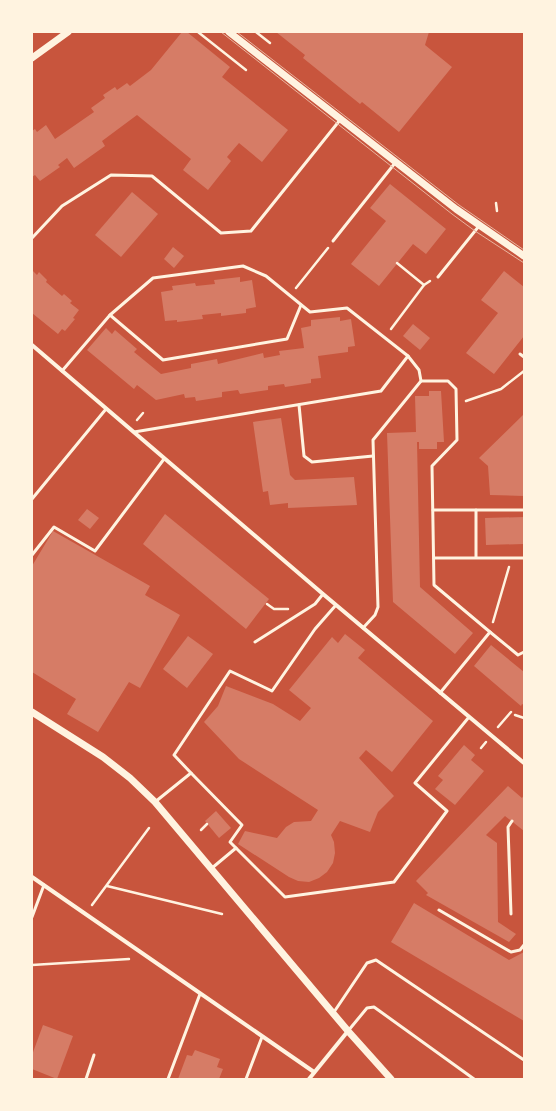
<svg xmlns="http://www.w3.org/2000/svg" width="556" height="1111" viewBox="0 0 556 1111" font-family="'Work Sans',sans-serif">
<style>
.building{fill:#d67c66}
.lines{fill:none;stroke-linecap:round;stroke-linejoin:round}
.path{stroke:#fff3e0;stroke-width:2.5}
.service{stroke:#fff3e0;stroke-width:3}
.minor{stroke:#fff3e0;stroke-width:4}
.tertiary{stroke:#fff3e0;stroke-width:7}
.tram{stroke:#e9b49f;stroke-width:1}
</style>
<rect width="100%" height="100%" fill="#c8553d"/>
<g class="building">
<path d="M182 32H187L230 67 222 77 288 130 262 162 239 143 227 157 231 161 208 190 183 170 191 159 137 115 102 141 105 146 74 168 67 158 58 165 60 167 40 181 35 175 32 177V131L35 129 37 132 46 125 55 139 94 112 91 108 105 98 103 95 115 87 117 90 127 83 130 86 151 70Z"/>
<path d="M276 32H429L425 45 452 67 399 132 362 102 360 104 303 58 305 55Z"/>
<path d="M390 184 446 229 426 254 413 244 379 286 351 264 386 221 370 208Z"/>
<path d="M132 192 158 214 121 257 95 235Z"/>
<path d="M173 247 184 256 174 268 164 259Z"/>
<path d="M32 270 37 275 39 272 47 280 46 282 62 296 64 294 72 301 70 303 79 310 73 318 75 319 65 331 62 329 58 334 32 313Z"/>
<path d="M504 271 524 287V336L494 374 466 353 498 313 481 300Z"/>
<path d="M240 277V282L252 280 256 307 246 309V313L221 316V313L202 315 203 319 177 322V320L165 321 161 292 173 290 172 286 195 283 196 286 215 284 214 280Z"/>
<path d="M340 317V321L351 319 355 346 348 347V352L318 356 321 378 311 379V383L285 387 284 384 268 386V390L240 394 238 390 222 392V397L196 401 195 397 185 398 184 394 156 400 137 385 134 389 87 350 106 328 112 334 115 330 137 349 134 352 161 374 191 368V364L217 359 218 364 263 353 264 358 280 355 279 351 304 348 301 328 311 326V320Z"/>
<path d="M413 324 430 338 420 350 403 336Z"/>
<path d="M429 391H441L444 442H437V449H419V442H417L420 587 473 633 455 654 393 602 387 433 416 432 415 396H429Z"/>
<path d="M524 414V496L490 495 488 466 479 458Z"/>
<path d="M281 418 290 475 295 480 354 477 357 505 288 508V503L270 505 268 491 263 492 253 422Z"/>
<path d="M87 509 99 518 90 529 78 520Z"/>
<path d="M165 514 269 599 246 629 143 544Z"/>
<path d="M524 517V544L486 545 485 518Z"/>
<path d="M53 531 150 586 145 595 180 615 140 688 129 682 98 732 67 714 76 699 32 672V566Z"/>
<path d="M345 634 365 650 358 658 433 721 392 772 366 750 359 758 394 796 378 812 370 832 340 821 331 835 334 842 335 853 333 863 327 872 319 878 309 882 298 881 289 877 238 844 245 831 277 838 286 827 294 822 311 821 318 810 239 759 204 722 218 706 226 686 273 704 300 721 311 708 289 690 332 637 338 643Z"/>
<path d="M188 636 213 654 187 688 163 669Z"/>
<path d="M491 645 524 672V705L522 704 521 706 474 666Z"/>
<path d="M464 745 475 755 471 760 484 771 455 805 435 789 443 780 438 776Z"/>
<path d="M508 786 522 798 524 795V831L505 816 486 835 497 843 498 922 516 934 509 942 426 895 428 893 416 881Z"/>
<path d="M216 811 231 828 219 838 205 821Z"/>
<path d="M414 903 509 960 524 952V1021L391 942Z"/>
<path d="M43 1025 73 1036 57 1079 32 1069V1055Z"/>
<path d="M195 1050 220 1059 217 1067 223 1069 219 1079H178L187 1055 192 1056Z"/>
</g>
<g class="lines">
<g class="path">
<path d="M198 32 246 70"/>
<path d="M256 32 270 43"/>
<path d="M496 203 497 211"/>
<path d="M397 263 424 285"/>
<path d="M296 288 328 248"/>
<path d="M391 329 424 285 430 281"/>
<path d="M466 401 501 389 524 371"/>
<path d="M137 420 143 413"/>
<path d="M267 604 274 609H288"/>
<path d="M493 622 509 567"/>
<path d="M515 715 524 718"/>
<path d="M498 727 511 712"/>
<path d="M481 748 486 742"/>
<path d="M201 830 207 824"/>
<path d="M107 886 222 914"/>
<path d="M92 905 149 828"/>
<path d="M32 965 129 959"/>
</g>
<g class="service">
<path d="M32 238 62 206 111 175 152 176 221 233 251 231 340 120"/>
<path d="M333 241 395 163"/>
<path d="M438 277 479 226"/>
<path d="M110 315 163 360 287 339 301 305"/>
<path d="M520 354 524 357"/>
<path d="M62 371 110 315 153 278 243 266 266 276 310 312 347 308 408 356 419 370 421 381 373 440 378 607 375 615 363 628"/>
<path d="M421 381H448L456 389 457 440 432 466 434 585 490 632"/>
<path d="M299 405 304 456 312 462 373 456"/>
<path d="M134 432 381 391 408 356"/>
<path d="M32 499 106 409"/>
<path d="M433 510H524"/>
<path d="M476 510V557"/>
<path d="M32 555 54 527 95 551 164 459"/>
<path d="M434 558H524"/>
<path d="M255 642 315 604 323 594"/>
<path d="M440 693 490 632 518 655 524 652"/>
<path d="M191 773 242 825 230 842 236 848"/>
<path d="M155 802 191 773 174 755 230 671 272 691 315 629 336 605"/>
<path d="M212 868 236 848 285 897 394 882 447 811 415 783 469 717"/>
<path d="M439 910 511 952 520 950 524 945"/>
<path d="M511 914 508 827 512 821"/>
<path d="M32 917 44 885"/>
<path d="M334 1012 367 963 376 960 524 1060"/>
<path d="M348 1031 367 1008 374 1007 474 1079"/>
<path d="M86 1079 94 1055"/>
<path d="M168 1079 200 994"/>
<path d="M246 1079 262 1037"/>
</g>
<g class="minor">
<path d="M32 345 323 594 524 763"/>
<path d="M32 877 314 1072"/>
<path d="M309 1079 348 1031"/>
</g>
<g class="tertiary">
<path d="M229 32 456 209 524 256"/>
<path d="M32 58 68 32"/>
<path d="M32 712 103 757 130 778 155 802 348 1031 391 1079"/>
</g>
<g class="tram">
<path d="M221 32 452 214 475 231 524 263"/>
<path d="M237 32 459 205 524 250"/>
</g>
</g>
<rect width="556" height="1111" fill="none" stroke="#fff3e0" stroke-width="66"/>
</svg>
